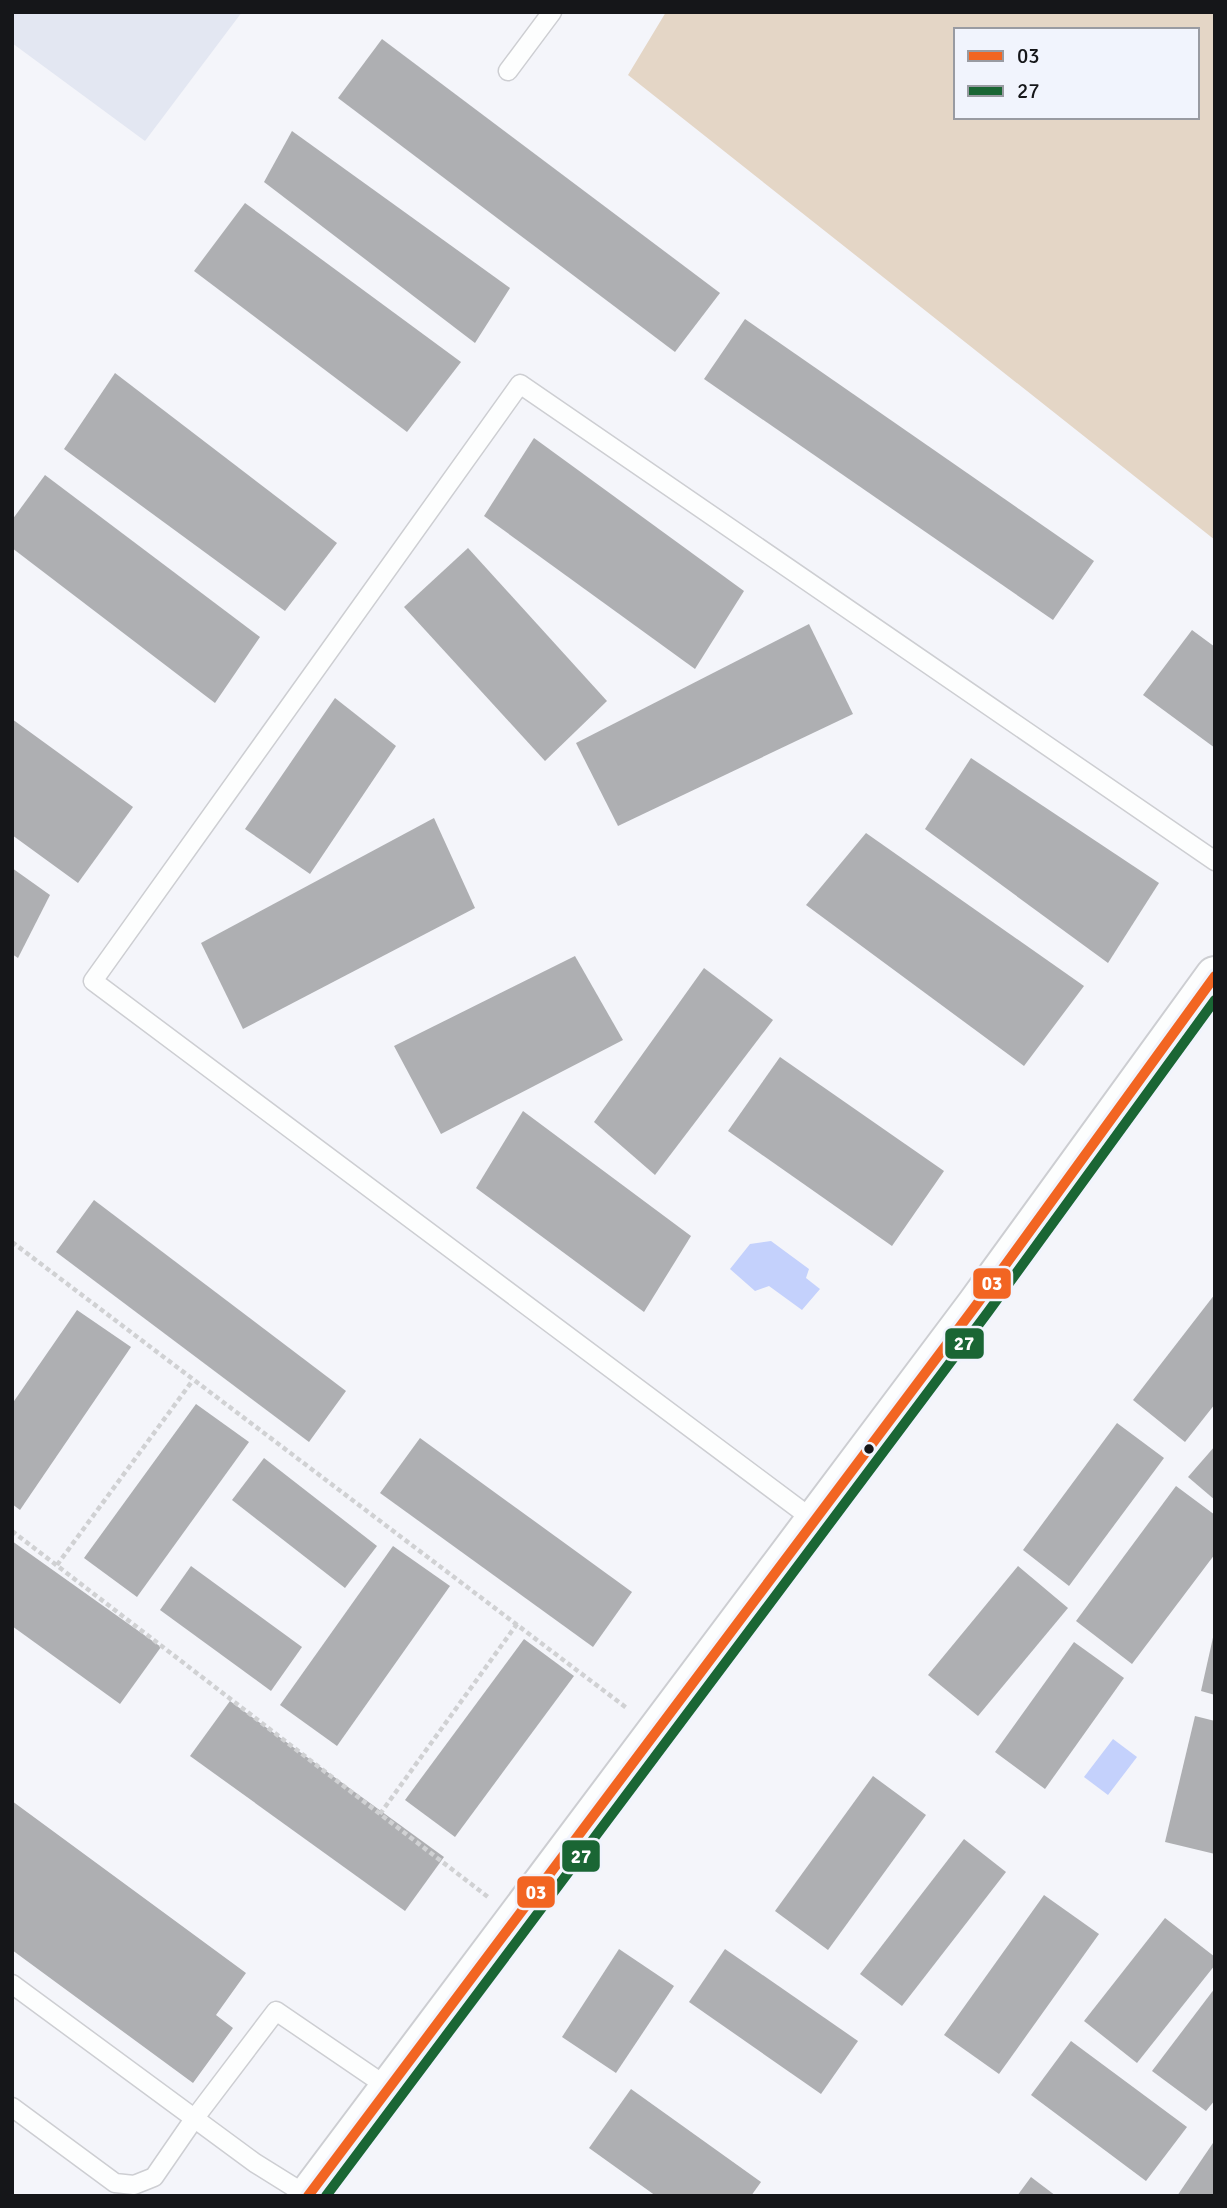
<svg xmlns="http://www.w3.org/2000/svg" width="1227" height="2208" viewBox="0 0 1227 2208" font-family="Signika,sans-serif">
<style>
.built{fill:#e3e7f2}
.green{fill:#e4d6c6;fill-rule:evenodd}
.water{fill:#c4d1fc}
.building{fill:#aeafb2}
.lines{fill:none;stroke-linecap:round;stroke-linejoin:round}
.lane-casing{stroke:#cdced2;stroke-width:21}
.secondary-casing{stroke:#cdced2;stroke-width:42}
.path{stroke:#d0d1d3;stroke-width:4.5;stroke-dasharray:5 3.5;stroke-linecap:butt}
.lane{stroke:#fdfefe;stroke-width:18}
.secondary{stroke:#fdfefe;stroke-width:38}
.bus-1-casing{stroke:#f1f4fd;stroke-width:16}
.bus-2-casing{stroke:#f1f4fd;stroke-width:16}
.bus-1{stroke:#f26522;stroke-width:10}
.bus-2{stroke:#1a6634;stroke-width:10}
.bus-dot{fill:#151619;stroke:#f1f4fd;stroke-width:2.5}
.line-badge{stroke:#f1f4fd;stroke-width:2.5}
.badge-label{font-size:19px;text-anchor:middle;font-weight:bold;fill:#fff}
</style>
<rect width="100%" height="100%" fill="#f4f5fa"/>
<path class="built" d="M12 12H242L145 141 12 43Z"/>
<path class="green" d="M666 12H1215V540L628 75ZM956 30H1197V117H956Z"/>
<g class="water">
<path d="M771 1241 809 1269 806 1278 820 1289 802 1310 769 1286 755 1291 730 1269 750 1244Z"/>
<path d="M1113 1739 1137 1757 1108 1795 1084 1777Z"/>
</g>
<g class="building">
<path d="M382 39 720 293 675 352 338 98Z"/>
<path d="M292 131 510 288 475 343 264 182Z"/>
<path d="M245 203 461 362 407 432 194 271Z"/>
<path d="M745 319 1094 561 1053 620 704 379Z"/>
<path d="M115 373 337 543 285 611 64 449Z"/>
<path d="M534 438 744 591 695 669 484 516Z"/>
<path d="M45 475 260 637 215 703 12 548V520Z"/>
<path d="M468 548 607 701 545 761 404 607Z"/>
<path d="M809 624 853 714 618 826 576 743Z"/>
<path d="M1192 630 1215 647V748L1143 695Z"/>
<path d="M335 698 396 746 310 874 245 829Z"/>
<path d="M12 719 133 807 78 883 12 835Z"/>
<path d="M971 758 1159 883 1108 963 925 829Z"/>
<path d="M434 818 475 908 243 1029 201 943Z"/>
<path d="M866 833 1084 986 1024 1066 806 905Z"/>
<path d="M12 868 50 895 18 958 12 954Z"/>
<path d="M575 956 623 1040 441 1134 394 1046Z"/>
<path d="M704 968 773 1020 655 1175 594 1122Z"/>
<path d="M780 1057 944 1171 892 1246 728 1131Z"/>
<path d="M523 1111 691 1236 644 1312 476 1188Z"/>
<path d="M94 1200 346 1391 309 1442 56 1252Z"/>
<path d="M1215 1294V1404L1185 1442 1133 1400Z"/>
<path d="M77 1310 131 1347 20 1510 12 1504V1404Z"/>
<path d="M196 1404 249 1442 137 1597 84 1558Z"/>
<path d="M1117 1423 1164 1458 1069 1586 1023 1550Z"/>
<path d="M420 1438 632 1592 593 1647 380 1493Z"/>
<path d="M1215 1446V1500L1188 1477Z"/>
<path d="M264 1458 377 1546 345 1588 232 1500Z"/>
<path d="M1176 1486 1215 1515V1554L1132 1664 1076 1621Z"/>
<path d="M12 1541 161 1647 120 1704 12 1626Z"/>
<path d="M393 1546 450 1586 337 1746 280 1705Z"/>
<path d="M191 1566 302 1647 271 1691 160 1610Z"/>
<path d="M1018 1566 1068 1608 978 1716 928 1675Z"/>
<path d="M1214 1633 1215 1634V1695L1201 1691Z"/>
<path d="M524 1639 574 1676 455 1837 405 1800Z"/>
<path d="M1074 1642 1124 1678 1045 1789 995 1752Z"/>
<path d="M230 1701 444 1857 405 1911 190 1756Z"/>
<path d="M1195 1716 1215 1721V1854L1165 1842Z"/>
<path d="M873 1776 926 1815 828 1950 775 1911Z"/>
<path d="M12 1801 246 1973 216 2015 233 2028 193 2083 12 1950Z"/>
<path d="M964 1839 1006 1872 902 2006 860 1974Z"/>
<path d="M1044 1895 1099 1934 999 2074 944 2035Z"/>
<path d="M1165 1918 1215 1957V1965L1137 2063 1084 2021Z"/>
<path d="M619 1949 674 1986 616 2073 562 2037Z"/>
<path d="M725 1949 858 2041 821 2094 689 2002Z"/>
<path d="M1215 1988V2100L1206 2111 1152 2071Z"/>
<path d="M1071 2041 1187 2127 1146 2181 1031 2095Z"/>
<path d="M631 2089 761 2182 751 2196H656L589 2148Z"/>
<path d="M1215 2140V2196H1177Z"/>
<path d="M1031 2177 1056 2196H1017Z"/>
</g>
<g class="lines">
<g class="lane-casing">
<g id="lane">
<path d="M508 71 552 12"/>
<path d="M815 1521 93 981 520 384 1215 861"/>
<path d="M12 1984 255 2163 308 2196"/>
<path d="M12 2107 115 2183 134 2185 154 2177 194 2119 276 2011 389 2088"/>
</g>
</g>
<g class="secondary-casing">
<path id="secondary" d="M308 2196 977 1304 1215 976"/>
</g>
<g class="path">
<path d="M12 1242 628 1709"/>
<path d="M12 1531 488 1897"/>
<path d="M57 1565 193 1380"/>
<path d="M380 1814 517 1624"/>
</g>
<use href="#lane" class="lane"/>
<use href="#secondary" class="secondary"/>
<g class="bus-1-casing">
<path id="bus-1" d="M308 2196 977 1304 1215 976"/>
</g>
<g class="bus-2-casing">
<path id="bus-2" d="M326 2196 988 1312 1215 1000"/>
</g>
<use href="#bus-1" class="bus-1"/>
<use href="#bus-2" class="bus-2"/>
</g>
<circle class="bus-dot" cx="869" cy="1449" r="6"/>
<g class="line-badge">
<rect x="972" y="1267" width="40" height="33" rx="7" fill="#f26522"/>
<rect x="944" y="1327" width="41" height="33" rx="7" fill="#1a6634"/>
<rect x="561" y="1839" width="40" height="34" rx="7" fill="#1a6634"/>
<rect x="516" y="1875" width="40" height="34" rx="7" fill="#f26522"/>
</g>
<g class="badge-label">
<text x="992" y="1290">03</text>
<text x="964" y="1350">27</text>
<text x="581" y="1863">27</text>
<text x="536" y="1899">03</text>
</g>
<rect width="1227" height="2208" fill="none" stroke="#151619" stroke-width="28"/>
<rect x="954" y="28" width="245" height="91" fill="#f1f4fd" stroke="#999ba2" stroke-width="2"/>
<rect x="968" y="51" width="35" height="10" fill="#f26522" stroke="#999ba2" stroke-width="2"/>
<text x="1017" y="63" font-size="21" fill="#151619">03</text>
<rect x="968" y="86" width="35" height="10" fill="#1a6634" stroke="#999ba2" stroke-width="2"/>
<text x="1017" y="98" font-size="21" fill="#151619">27</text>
</svg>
